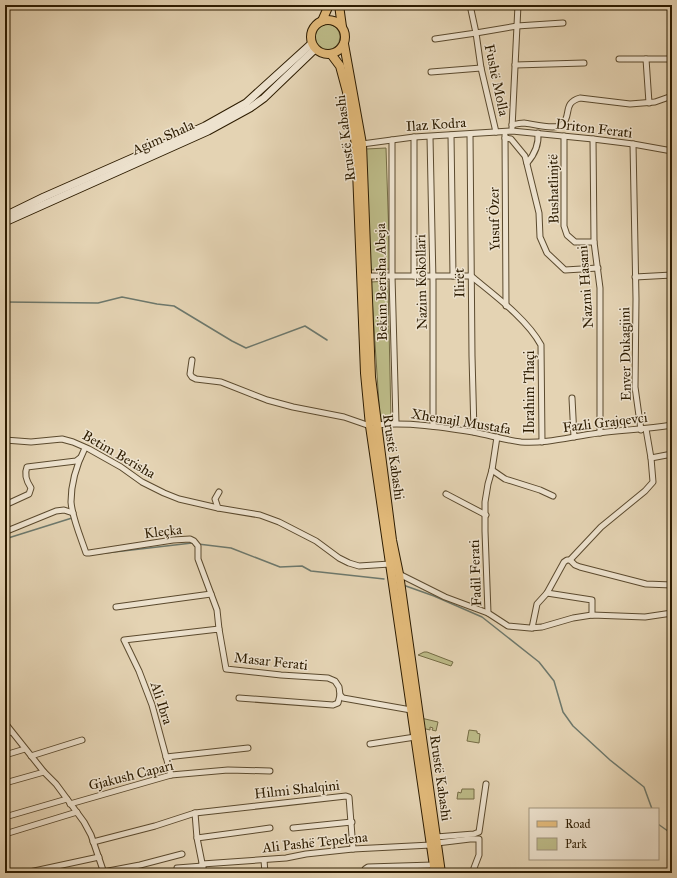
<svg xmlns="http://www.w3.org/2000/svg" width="677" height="878" viewBox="0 0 677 878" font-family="'IM FELL Great Primer',serif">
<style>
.green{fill:#bcba87;stroke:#746b44}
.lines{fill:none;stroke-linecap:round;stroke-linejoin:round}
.stream{stroke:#6d786c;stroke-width:1.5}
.minor-casing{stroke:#5b4a2e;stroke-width:7}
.secondary-casing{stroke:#2d1c01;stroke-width:9}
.primary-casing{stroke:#2d1c01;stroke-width:10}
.minor{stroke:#ede2ce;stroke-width:5}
.secondary{stroke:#ede2ce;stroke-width:7}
.primary{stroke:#e2ba7a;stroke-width:8}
.labels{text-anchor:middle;stroke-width:3;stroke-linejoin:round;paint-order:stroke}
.street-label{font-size:14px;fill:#2d1c01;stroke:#ede2ce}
</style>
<rect width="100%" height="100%" fill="#e4d3b3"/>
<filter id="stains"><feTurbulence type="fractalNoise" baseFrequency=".005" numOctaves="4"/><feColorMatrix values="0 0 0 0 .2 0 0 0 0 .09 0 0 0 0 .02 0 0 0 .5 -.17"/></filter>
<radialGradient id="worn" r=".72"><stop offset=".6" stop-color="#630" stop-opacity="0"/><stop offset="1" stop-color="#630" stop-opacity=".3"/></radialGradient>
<g class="green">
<circle cx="327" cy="37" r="13"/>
<path d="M386 148 390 269 370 270 366 149Z"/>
<path d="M388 281 391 420H380L371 282Z"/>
<path d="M424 652H427L453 662 451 666 418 655Z"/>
<path d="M421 718 438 722 436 731 432 730 433 728 430 727V730L422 728Z"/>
<path d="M469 730 477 731V733L480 734 479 743 467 741Z"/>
<path d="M462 789H474V799H457L458 792 461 793Z"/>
</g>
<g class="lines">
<g class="stream">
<path d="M5 302 98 303 122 297 157 304 174 306 232 341 246 348 305 326 327 340"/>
<path d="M5 539 72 518"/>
<path d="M198 544 231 548 280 567 302 566 311 571 384 579"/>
<path d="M97 554 192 543"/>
<path d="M403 585 434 596 482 617 539 662 554 681 563 712 573 726 610 760 644 787 652 809"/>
<path d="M658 824 672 834"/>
</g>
<g class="minor-casing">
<g id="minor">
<path d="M435 39 476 33 470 5"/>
<path d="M619 59H672"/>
<path d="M646 59 649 103"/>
<path d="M515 65 584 63"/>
<path d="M431 72 481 68"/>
<path d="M512 125C516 124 520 123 524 123 533 124 554 130 562 125 572 116 562 103 580 98L630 104 655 102 672 96"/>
<path d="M512 128 518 5"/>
<path d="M496 132 481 68 476 33 517 26 563 23"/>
<path d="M470 134 472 356 474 432"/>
<path d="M451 135 453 276"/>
<path d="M505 135 506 306"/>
<path d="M564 136V226L567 235 575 242H594"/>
<path d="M414 137V276"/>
<path d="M430 137 433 282V426"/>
<path d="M505 138 511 139 525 156 539 213 540 237 547 253 565 270 598 268"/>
<path d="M593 139 594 242 600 288V433"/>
<path d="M392 140V276L396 423"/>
<path d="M362 144 414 137 512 131 593 139 633 144 672 151"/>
<path d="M633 144 636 299 635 387 641 430"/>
<path d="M527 163C535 154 539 145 538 133"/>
<path d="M672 191V211"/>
<path d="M365 276H471C494 295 527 319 541 345L542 442"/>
<path d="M635 277 672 275"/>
<path d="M192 360 190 374 192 377 196 379 221 382 267 400 293 407 344 417 370 426"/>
<path d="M572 398 574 437"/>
<path d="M376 425C409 422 441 427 473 432 489 435 505 440 521 442 547 444 573 436 599 433 624 430 648 429 672 425"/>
<path d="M497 437 492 470 488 484 485 502V531L488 613 508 626 530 628 542 627 573 618 592 615 645 617 672 613"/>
<path d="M5 440 31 442 62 439 73 442 89 449 121 467 142 482 164 493 179 499 218 508"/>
<path d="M85 448C77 464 71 484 71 502 72 517 81 538 86 553H89L173 540 190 539 194 541 198 546V559L217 610 219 629"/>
<path d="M651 458 672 454"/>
<path d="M492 470 505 479 540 490 553 496"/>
<path d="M219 492 215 499 218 508 260 515 279 522 316 541 339 558 349 563 359 566 390 564"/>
<path d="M446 494 486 515"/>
<path d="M5 505 29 494 31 488C27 482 24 474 27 467L76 461 80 458"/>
<path d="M7 531 56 511 64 510 73 513"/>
<path d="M570 560 575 565 580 567 646 584 672 585"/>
<path d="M399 574 445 597 488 613"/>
<path d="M547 593 564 562 567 560H570L601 527 645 491 653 482 651 458 646 429"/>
<path d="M116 607 211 594"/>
<path d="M532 628 537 604 547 593 592 600V615"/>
<path d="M340 695 343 698 411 710"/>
<path d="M5 723 44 772 56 784 84 822 91 835 104 873"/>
<path d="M5 734 11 732"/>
<path d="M370 744 415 737"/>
<path d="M5 755 25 749"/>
<path d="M31 756 82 740"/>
<path d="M166 757 248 748"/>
<path d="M171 775 152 705 139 671 124 640 219 629 226 669 281 675 328 678 335 681 339 687 340 695 338 703 333 705 239 698"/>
<path d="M5 783 44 772"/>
<path d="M70 804 171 775 228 770 270 771"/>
<path d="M195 813 197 838 204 873"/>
<path d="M5 817 67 799"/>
<path d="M293 828 352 822"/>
<path d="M5 834 77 812"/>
<path d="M436 837 474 834 479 832 486 784"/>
<path d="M197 838 270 828"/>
<path d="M93 842 155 826 195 813 346 796 349 797 353 849"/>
<path d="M437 843 470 839H479V855L474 868"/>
<path d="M264 860 265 873"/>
<path d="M202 864 286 858 306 854 353 849 431 845"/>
<path d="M177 868 203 866"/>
<path d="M103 872 140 865 182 854"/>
<path d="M25 873 99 857"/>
<path d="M365 873V869L368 867 433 865"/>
</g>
</g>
<g class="secondary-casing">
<g id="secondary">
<path d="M5 216 44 197 205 126 246 103 311 44"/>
<path d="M5 222 208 131 250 108 264 98 315 49"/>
</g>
</g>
<g class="primary-casing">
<g id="primary">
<path d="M339 5 342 27"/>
<circle cx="328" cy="37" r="17"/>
<path d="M322 21 329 5"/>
<path d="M344 44 362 144 371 377 392 540 399 574 441 873"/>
<path d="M331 54 340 66 347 92 356 145 365 373 370 426 435 873"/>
</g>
</g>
<use href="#minor" class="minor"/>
<use href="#secondary" class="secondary"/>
<use href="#primary" class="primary"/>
</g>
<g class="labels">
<g class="street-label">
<text transform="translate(497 80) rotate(78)" y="5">Fushë Molla</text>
<text transform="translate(436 124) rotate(-4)" y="5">Ilaz Kodra</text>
<text transform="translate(594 128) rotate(7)" y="5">Driton Ferati</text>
<text transform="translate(163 137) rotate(-24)" y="5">Agim Shala</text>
<text transform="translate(345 138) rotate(-97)" y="5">Rrustë Kabashi</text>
<text transform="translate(553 189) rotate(-91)" y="5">Bushatlinjtë</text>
<text transform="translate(494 219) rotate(-91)" y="5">Yusuf Özer</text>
<text transform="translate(381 282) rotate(-91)" y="5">Bekim Berisha Abeja</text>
<text transform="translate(421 282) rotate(-91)" y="5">Nazim Kokollari</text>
<text transform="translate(459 283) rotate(-91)" y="5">Ilirët</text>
<text transform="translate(585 287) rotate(-94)" y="5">Nazmi Hasani</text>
<text transform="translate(625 354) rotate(-91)" y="5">Enver Dukagjini</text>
<text transform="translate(529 392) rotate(-90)" y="5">Ibrahim Thaçi</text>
<text transform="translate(461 421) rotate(9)" y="5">Xhemajl Mustafa</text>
<text transform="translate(605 422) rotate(-7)" y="5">Fazli Grajqevci</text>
<text transform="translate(119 454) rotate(30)" y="5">Betim Berisha</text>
<text transform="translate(394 457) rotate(82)" y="5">Rrustë Kabashi</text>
<text transform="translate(163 531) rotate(-7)" y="5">Kleçka</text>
<text transform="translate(475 573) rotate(-92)" y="5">Fadil Ferati</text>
<text transform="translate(271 661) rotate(6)" y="5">Masar Ferati</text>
<text transform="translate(162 703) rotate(72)" y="5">Ali Ibra</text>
<text transform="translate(131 775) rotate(-14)" y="5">Gjakush Capari</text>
<text transform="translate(441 778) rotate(82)" y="5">Rrustë Kabashi</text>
<text transform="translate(297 789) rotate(-6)" y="5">Hilmi Shalqini</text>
<text transform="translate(315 842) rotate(-6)" y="5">Ali Pashë Tepelena</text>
</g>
</g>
<rect width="677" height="878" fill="none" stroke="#e4d3b3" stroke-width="20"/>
<rect x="6" y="6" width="665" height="866" fill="none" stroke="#2d1c01" stroke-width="2"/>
<rect x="10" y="10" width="657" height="858" fill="none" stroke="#2d1c01"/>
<rect x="529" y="808" width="130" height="52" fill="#ede2ce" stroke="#a0937c"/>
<rect x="537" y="821" width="20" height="6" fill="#e2ba7a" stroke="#a0937c"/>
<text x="565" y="828" font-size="12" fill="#2d1c01">Road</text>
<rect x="537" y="838" width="20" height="12" fill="#bcba87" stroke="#a0937c"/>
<text x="565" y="848" font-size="12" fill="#2d1c01">Park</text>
<rect width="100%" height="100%" filter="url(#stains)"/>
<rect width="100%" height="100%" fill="url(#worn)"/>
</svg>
